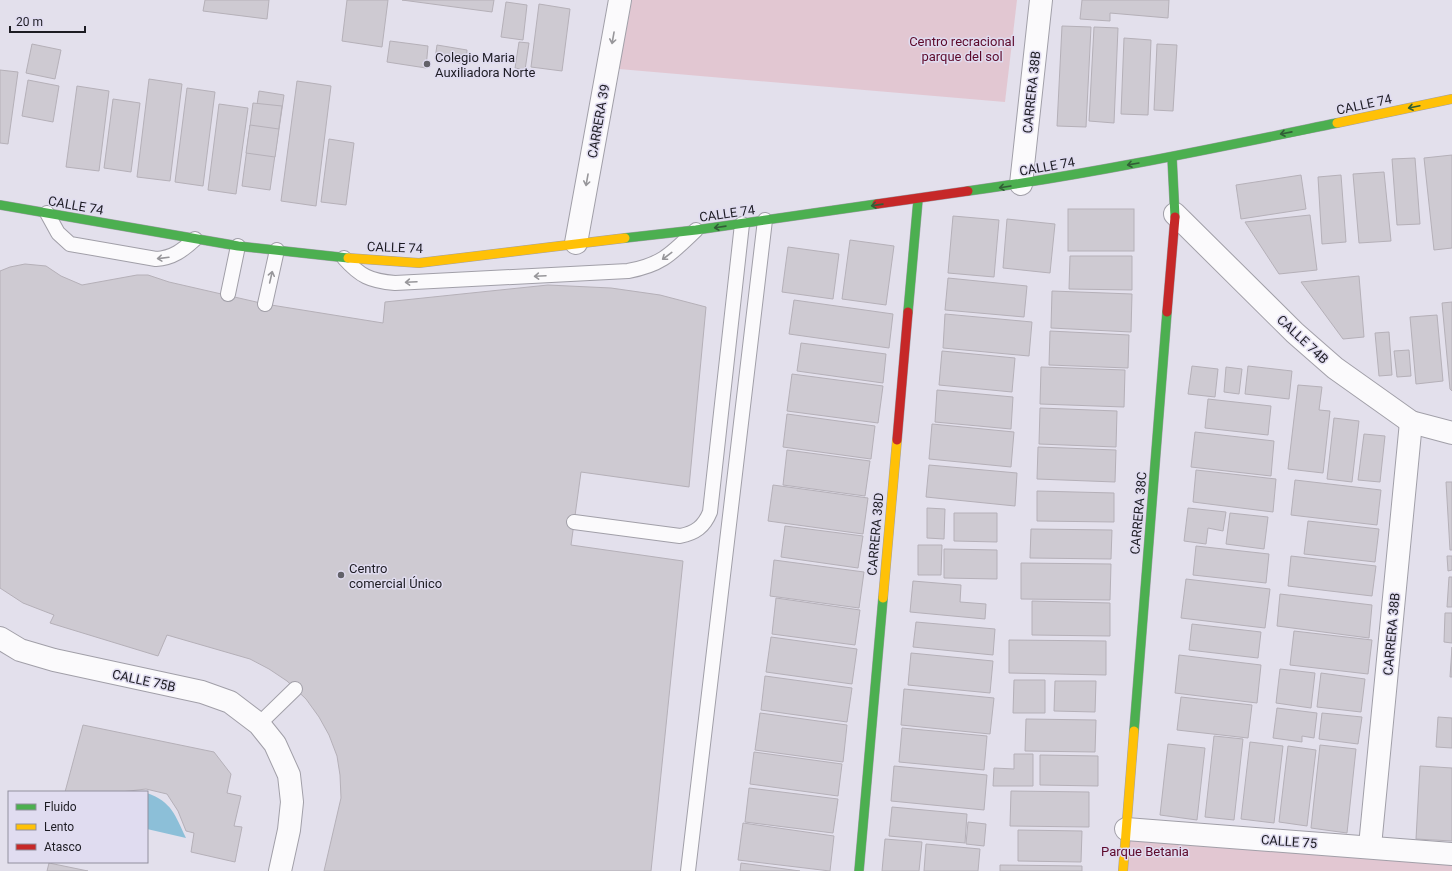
<svg xmlns="http://www.w3.org/2000/svg" width="1452" height="871" viewBox="0 0 1452 871" font-family="Roboto,sans-serif">
<style>
.green{fill:#e2c7d2}
.water{fill:#8cbfd8}
.building{fill:#cecad2;stroke:#b5b0b8}
.lines{fill:none;stroke-linecap:round;stroke-linejoin:round}
.lane-casing{stroke:#a19fa8;stroke-width:16}
.street-casing{stroke:#a19fa8;stroke-width:24}
.fast-casing{stroke:#a19fa8;stroke-width:10}
.slow-casing{stroke:#a19fa8;stroke-width:10}
.jam-casing{stroke:#a19fa8;stroke-width:10}
.lane{stroke:#fbfafc;stroke-width:14}
.street{stroke:#fbfafc;stroke-width:22}
.fast{stroke:#4caf50;stroke-width:9}
.slow{stroke:#ffc107;stroke-width:9}
.jam{stroke:#c62828;stroke-width:9}
.oneway{stroke:#97969a}
.oneway2{stroke:#325e37}
.poi-dot{fill:#626169;stroke:#e0dcf0;stroke-width:1.5}
.labels{text-anchor:middle;stroke-width:3;stroke-linejoin:round;paint-order:stroke}
.park-label{font-size:13px;fill:#5d092a;stroke:#e0dcf0}
.poi-label{font-size:13px;fill:#1d1c23;stroke:#e0dcf0;text-anchor:start}
.street-label{font-size:13px;fill:#1d1c23;stroke:#e0dcf0}
</style>
<rect width="100%" height="100%" fill="#e3e0ec"/>
<g class="green">
<path d="M632 0H1017L1005 102 619 69Z"/>
<path d="M1126 829 1452 856V871H1123Z"/>
</g>
<path class="water" d="M147 793C172 802 175 815 186 838L147 829Z"/>
<g class="building">
<path d="M205 0H269L267 19 203 11Z"/>
<path d="M347 0H388L382 47 342 41Z"/>
<path d="M402 0H494L492 12Z"/>
<path d="M1082 0H1169L1168 18 1110 13V21L1080 19Z"/>
<path d="M506 2 527 5 523 40 501 37Z"/>
<path d="M539 4 570 9 562 71 531 67Z"/>
<path d="M1062 26 1091 27 1086 127 1057 126Z"/>
<path d="M1094 27 1118 28 1114 123 1089 121Z"/>
<path d="M1124 38 1151 40 1148 115 1121 114Z"/>
<path d="M390 41 428 46 426 68 387 62Z"/>
<path d="M519 42 529 43 525 70 515 68Z"/>
<path d="M32 44 61 50 55 79 26 73Z"/>
<path d="M1157 44 1177 45 1173 111 1154 110Z"/>
<path d="M437 45 467 50 466 64 435 59Z"/>
<path d="M0 70 18 72 8 144 0 143Z"/>
<path d="M149 79 182 84 170 181 137 177Z"/>
<path d="M28 80 59 86 53 122 22 116Z"/>
<path d="M297 81 331 86 316 206 281 201Z"/>
<path d="M77 86 109 91 99 171 66 167Z"/>
<path d="M187 88 215 92 203 186 175 182Z"/>
<path d="M259 91 284 95 279 129 254 125Z"/>
<path d="M113 99 140 103 131 172 104 168Z"/>
<path d="M253 103 282 106 270 190 242 186Z"/>
<path d="M219 104 248 108 236 194 208 190Z"/>
<path d="M250 125 279 129 275 157 246 153Z"/>
<path d="M329 139 354 143 346 205 321 202Z"/>
<path d="M1452 155V248L1434 250 1424 158Z"/>
<path d="M1415 158 1420 224 1397 225 1392 159Z"/>
<path d="M1384 172 1391 241 1359 243 1353 174Z"/>
<path d="M1301 175 1306 209 1241 219 1236 185Z"/>
<path d="M1341 175 1346 242 1322 244 1318 177Z"/>
<rect x="1068" y="209" width="66" height="42"/>
<path d="M1310 215 1317 270 1279 274 1245 222Z"/>
<path d="M953 216 999 220 994 277 948 273Z"/>
<path d="M1007 219 1055 224 1050 273 1003 268Z"/>
<path d="M850 240 894 246 886 305 842 299Z"/>
<path d="M788 247 839 254 833 299 782 292Z"/>
<path d="M1070 256H1132V290L1069 289Z"/>
<path d="M25 264 46 266 61 276 82 285 137 275H148L169 282 265 304 383 323 385 302 548 285 611 288 660 295 706 307 689 487 581 472 571 545 683 561 651 871H324L341 798 340 775 337 756 329 735 319 717 306 699 287 681 269 669 250 659 167 635 158 656 50 623 54 615 23 603 0 588V271L10 267Z"/>
<path d="M1359 276 1364 337 1343 339 1301 282Z"/>
<path d="M948 278 1027 286 1024 317 945 310Z"/>
<path d="M1052 291 1132 294 1131 332 1051 328Z"/>
<path d="M794 300 893 314 889 348 789 334Z"/>
<path d="M1452 302V391L1450 389 1442 303Z"/>
<path d="M945 314 1032 322 1029 356 943 348Z"/>
<path d="M1437 315 1443 381 1416 384 1410 317Z"/>
<path d="M1050 331 1129 335 1128 368 1049 365Z"/>
<path d="M1389 332 1392 375 1379 376 1375 333Z"/>
<path d="M801 343 886 354 883 383 797 371Z"/>
<path d="M1409 350 1411 376 1397 377 1394 351Z"/>
<path d="M942 351 1015 358 1012 392 939 385Z"/>
<path d="M1192 366 1218 369 1215 397 1188 394Z"/>
<path d="M1248 366 1292 371 1289 399 1245 394Z"/>
<path d="M1041 367 1125 370 1124 407 1040 404Z"/>
<path d="M1226 367 1242 369 1239 394 1224 392Z"/>
<path d="M792 374 883 386 878 423 787 411Z"/>
<path d="M1298 385 1322 387 1319 410 1330 411 1323 473 1288 469Z"/>
<path d="M937 390 1013 397 1011 429 935 422Z"/>
<path d="M1208 399 1271 406 1268 435 1205 428Z"/>
<path d="M1040 408 1117 411 1116 447 1039 444Z"/>
<path d="M787 414 875 426 871 459 783 447Z"/>
<path d="M1334 418 1359 421 1352 482 1327 479Z"/>
<path d="M932 424 1014 432 1011 467 929 459Z"/>
<path d="M1195 432 1274 441 1271 476 1191 467Z"/>
<path d="M1364 434 1385 436 1380 482 1358 480Z"/>
<path d="M1038 447 1116 450 1115 482 1037 479Z"/>
<path d="M787 450 870 461 865 496 783 485Z"/>
<path d="M929 465 1017 473 1015 506 926 497Z"/>
<path d="M1196 470 1276 479 1273 512 1193 502Z"/>
<path d="M1295 480 1381 490 1377 525 1291 515Z"/>
<path d="M1446 482H1452V550H1450Z"/>
<path d="M773 485 868 498 863 534 768 521Z"/>
<path d="M1037 491 1114 493V522L1037 521Z"/>
<path d="M927 508 945 509 944 539 927 538Z"/>
<path d="M1188 508 1226 512 1223 531 1208 528 1206 544 1184 541Z"/>
<path d="M954 513H997V542L954 541Z"/>
<path d="M1230 513 1268 517 1264 549 1226 544Z"/>
<path d="M1308 521 1379 529 1375 562 1304 554Z"/>
<path d="M785 526 863 536 858 568 781 557Z"/>
<path d="M1031 529 1112 530 1111 559 1030 558Z"/>
<path d="M918 545H942L941 575H918Z"/>
<path d="M1196 546 1269 554 1266 583 1193 575Z"/>
<path d="M944 549 997 550V579L944 578Z"/>
<path d="M1291 556 1376 566 1372 596 1288 586Z"/>
<path d="M1447 556H1452V570L1448 571Z"/>
<path d="M774 560 864 572 859 608 770 596Z"/>
<path d="M1021 563 1111 564 1110 600 1021 599Z"/>
<path d="M1449 577H1452V607H1447Z"/>
<path d="M1186 579 1270 589 1265 628 1181 618Z"/>
<path d="M913 581 961 585 960 602 986 604 985 619 910 612Z"/>
<path d="M1280 594 1372 605 1369 638 1277 626Z"/>
<path d="M776 598 860 610 855 645 772 634Z"/>
<path d="M1032 601 1110 603V636L1032 635Z"/>
<path d="M1445 613H1452V643L1444 642Z"/>
<path d="M916 622 995 629 993 655 913 647Z"/>
<path d="M1192 624 1261 632 1258 658 1189 650Z"/>
<path d="M1294 631 1372 640 1368 674 1290 665Z"/>
<path d="M771 637 857 649 852 684 766 672Z"/>
<path d="M1009 640 1106 641V675L1009 673Z"/>
<path d="M1452 647V677H1450Z"/>
<path d="M911 653 993 661 990 693 908 685Z"/>
<path d="M1179 655 1261 665 1257 703 1175 693Z"/>
<path d="M1280 669 1315 673 1311 708 1276 703Z"/>
<path d="M1321 673 1365 679 1361 712 1317 707Z"/>
<path d="M765 676 852 688 847 722 761 710Z"/>
<path d="M1014 680H1045V713H1013Z"/>
<path d="M1055 681H1096L1095 712 1054 711Z"/>
<path d="M904 689 994 698 990 734 901 725Z"/>
<path d="M1181 697 1252 705 1248 738 1177 730Z"/>
<path d="M1277 708 1317 713 1314 738 1302 736V742L1273 738Z"/>
<path d="M760 713 847 725 843 762 755 750Z"/>
<path d="M1322 713 1362 717 1358 744 1319 739Z"/>
<path d="M1438 717 1452 718V748L1436 747Z"/>
<path d="M1026 719 1096 720 1095 752 1025 751Z"/>
<path d="M83 725 214 752 231 774 227 793 241 796 234 826 242 827 235 862 191 852 194 833 186 831 178 811 167 794 146 789 121 792H65Z"/>
<path d="M902 728 987 736 984 770 899 762Z"/>
<path d="M1214 736 1243 739 1234 820 1205 817Z"/>
<path d="M1250 742 1283 746 1274 823 1241 819Z"/>
<path d="M1168 744 1205 748 1197 820 1160 815Z"/>
<path d="M1320 745 1356 749 1347 833 1311 828Z"/>
<path d="M1288 746 1316 750 1307 826 1279 822Z"/>
<path d="M754 752 842 764 838 796 750 784Z"/>
<path d="M1014 754H1033V786H993L994 768 1014 769Z"/>
<path d="M1040 755 1098 756V786L1040 785Z"/>
<path d="M894 766 987 775 984 810 891 801Z"/>
<path d="M1420 766 1452 768V841L1416 839Z"/>
<path d="M749 788 838 799 833 833 745 822Z"/>
<path d="M1011 791 1089 792V827L1010 826Z"/>
<path d="M892 807 967 814 965 843 889 836Z"/>
<path d="M968 822 986 824 984 846 966 844Z"/>
<path d="M743 823 834 836 830 871 738 860Z"/>
<path d="M1018 830 1082 831 1081 862 1018 861Z"/>
<path d="M885 839 922 842 919 871H882Z"/>
<path d="M926 844 980 849 978 871H924Z"/>
<path d="M49 863 88 871H47Z"/>
<path d="M741 863 800 871H740Z"/>
<path d="M1000 865 1082 866V871H1000Z"/>
</g>
<g class="lines">
<g class="lane-casing">
<g id="lane">
<path d="M47 213 58 233 70 244 156 259C173 258 183 250 195 239"/>
<path d="M344 258C360 276 370 281 395 283L628 271C662 265 672 253 696 230"/>
<path d="M228 294 238 246"/>
<path d="M265 304 277 250"/>
<path d="M574 522 680 536C695 533 704 527 710 512L742 224"/>
<path d="M259 724 295 689"/>
<path d="M688 871 765 220"/>
</g>
</g>
<g class="street-casing">
<g id="street">
<path d="M1021 184 1041 0"/>
<path d="M1175 214 1295 333 1335 368 1411 422 1452 433"/>
<path d="M576 243 620 0"/>
<path d="M0 638 20 650 54 660 202 692 230 702 259 724 275 744 289 775 292 802 289 830 280 871"/>
<path d="M1126 829 1452 854"/>
<path d="M1370 846 1411 422"/>
</g>
</g>
<g class="fast-casing">
<g id="fast">
<path d="M1172 157 1175 217"/>
<path d="M968 191C1092 174 1215 148 1337 123"/>
<path d="M0 205 238 246 348 258"/>
<path d="M625 238 696 230 877 204"/>
<path d="M908 312 918 200"/>
<path d="M1134 731 1167 312"/>
<path d="M859 871 883 598"/>
</g>
</g>
<g class="slow-casing">
<g id="slow">
<path d="M1337 123 1452 99"/>
<path d="M348 258 419 263 625 238"/>
<path d="M883 598 897 440"/>
<path d="M1123 871 1134 731"/>
</g>
</g>
<g class="jam-casing">
<g id="jam">
<path d="M877 204 968 191"/>
<path d="M1167 312 1175 217"/>
<path d="M897 440 908 312"/>
</g>
</g>
<use href="#lane" class="lane"/>
<use href="#street" class="street"/>
<use href="#fast" class="fast"/>
<use href="#slow" class="slow"/>
<use href="#jam" class="jam"/>
</g>
<defs><path id="oneway-shaft" d="M-6 0H5M1.5-3L5.5 0L1.5 3" fill="none" stroke-width="1.6" stroke-linecap="round" stroke-linejoin="round"/></defs>
<g class="oneway">
<use href="#oneway-shaft" transform="translate(613 38) rotate(100)"/>
<use href="#oneway-shaft" transform="translate(587 180) rotate(100)"/>
<use href="#oneway-shaft" transform="translate(667 256) rotate(143)"/>
<use href="#oneway-shaft" transform="translate(163 258) rotate(173)"/>
<use href="#oneway-shaft" transform="translate(540 276) rotate(177)"/>
<use href="#oneway-shaft" transform="translate(271 277) rotate(-77)"/>
<use href="#oneway-shaft" transform="translate(411 282) rotate(177)"/>
</g>
<g class="oneway2">
<use href="#oneway-shaft" transform="translate(1414 107) rotate(168)"/>
<use href="#oneway-shaft" transform="translate(1286 133) rotate(169)"/>
<use href="#oneway-shaft" transform="translate(1133 164) rotate(170)"/>
<use href="#oneway-shaft" transform="translate(1005 187) rotate(171)"/>
<use href="#oneway-shaft" transform="translate(877 205) rotate(172)"/>
<use href="#oneway-shaft" transform="translate(720 227) rotate(172)"/>
</g>
<g class="poi-dot">
<circle cx="427" cy="64" r="4"/>
<circle cx="341" cy="575" r="4"/>
</g>
<g class="labels">
<g class="park-label">
<text x="962" y="46">Centro recracional<tspan x="962" dy="15">parque del sol</tspan></text>
<text x="1145" y="856">Parque Betania</text>
</g>
<g class="poi-label">
<text x="435" y="62">Colegio Maria<tspan x="435" dy="15">Auxiliadora Norte</tspan></text>
<text x="349" y="573">Centro<tspan x="349" dy="15">comercial Único</tspan></text>
</g>
<g class="street-label">
<text transform="translate(1031 92) rotate(-84)" y="5">CARRERA 38B</text>
<text transform="translate(1364 104) rotate(-12)" y="5">CALLE 74</text>
<text transform="translate(598 121) rotate(-80)" y="5">CARRERA 39</text>
<text transform="translate(1047 166) rotate(-10)" y="5">CALLE 74</text>
<text transform="translate(76 205) rotate(10)" y="5">CALLE 74</text>
<text transform="translate(727 213) rotate(-8)" y="5">CALLE 74</text>
<text transform="translate(395 247) rotate(2)" y="5">CALLE 74</text>
<text transform="translate(1303 339) rotate(43)" y="5">CALLE 74B</text>
<text transform="translate(1138 513) rotate(-85)" y="5">CARRERA 38C</text>
<text transform="translate(875 534) rotate(-85)" y="5">CARRERA 38D</text>
<text transform="translate(1391 634) rotate(-85)" y="5">CARRERA 38B</text>
<text transform="translate(144 680) rotate(12)" y="5">CALLE 75B</text>
<text transform="translate(1289 841) rotate(4)" y="5">CALLE 75</text>
</g>
</g>
<rect x="8" y="791" width="140" height="72" fill="#e0dcf0" stroke="#928f9e"/>
<rect x="16" y="804" width="20" height="6" fill="#4caf50" stroke="#928f9e"/>
<text x="44" y="811" font-size="12" fill="#1d1c23">Fluido</text>
<rect x="16" y="824" width="20" height="6" fill="#ffc107" stroke="#928f9e"/>
<text x="44" y="831" font-size="12" fill="#1d1c23">Lento</text>
<rect x="16" y="844" width="20" height="6" fill="#c62828" stroke="#928f9e"/>
<text x="44" y="851" font-size="12" fill="#1d1c23">Atasco</text>
<path d="M10 26v6h75v-6" fill="none" stroke="#1d1c23" stroke-width="2"/>
<text x="16" y="26" font-size="12" fill="#1d1c23" stroke="#e0dcf0" stroke-width="3" paint-order="stroke">20 m</text>
</svg>
